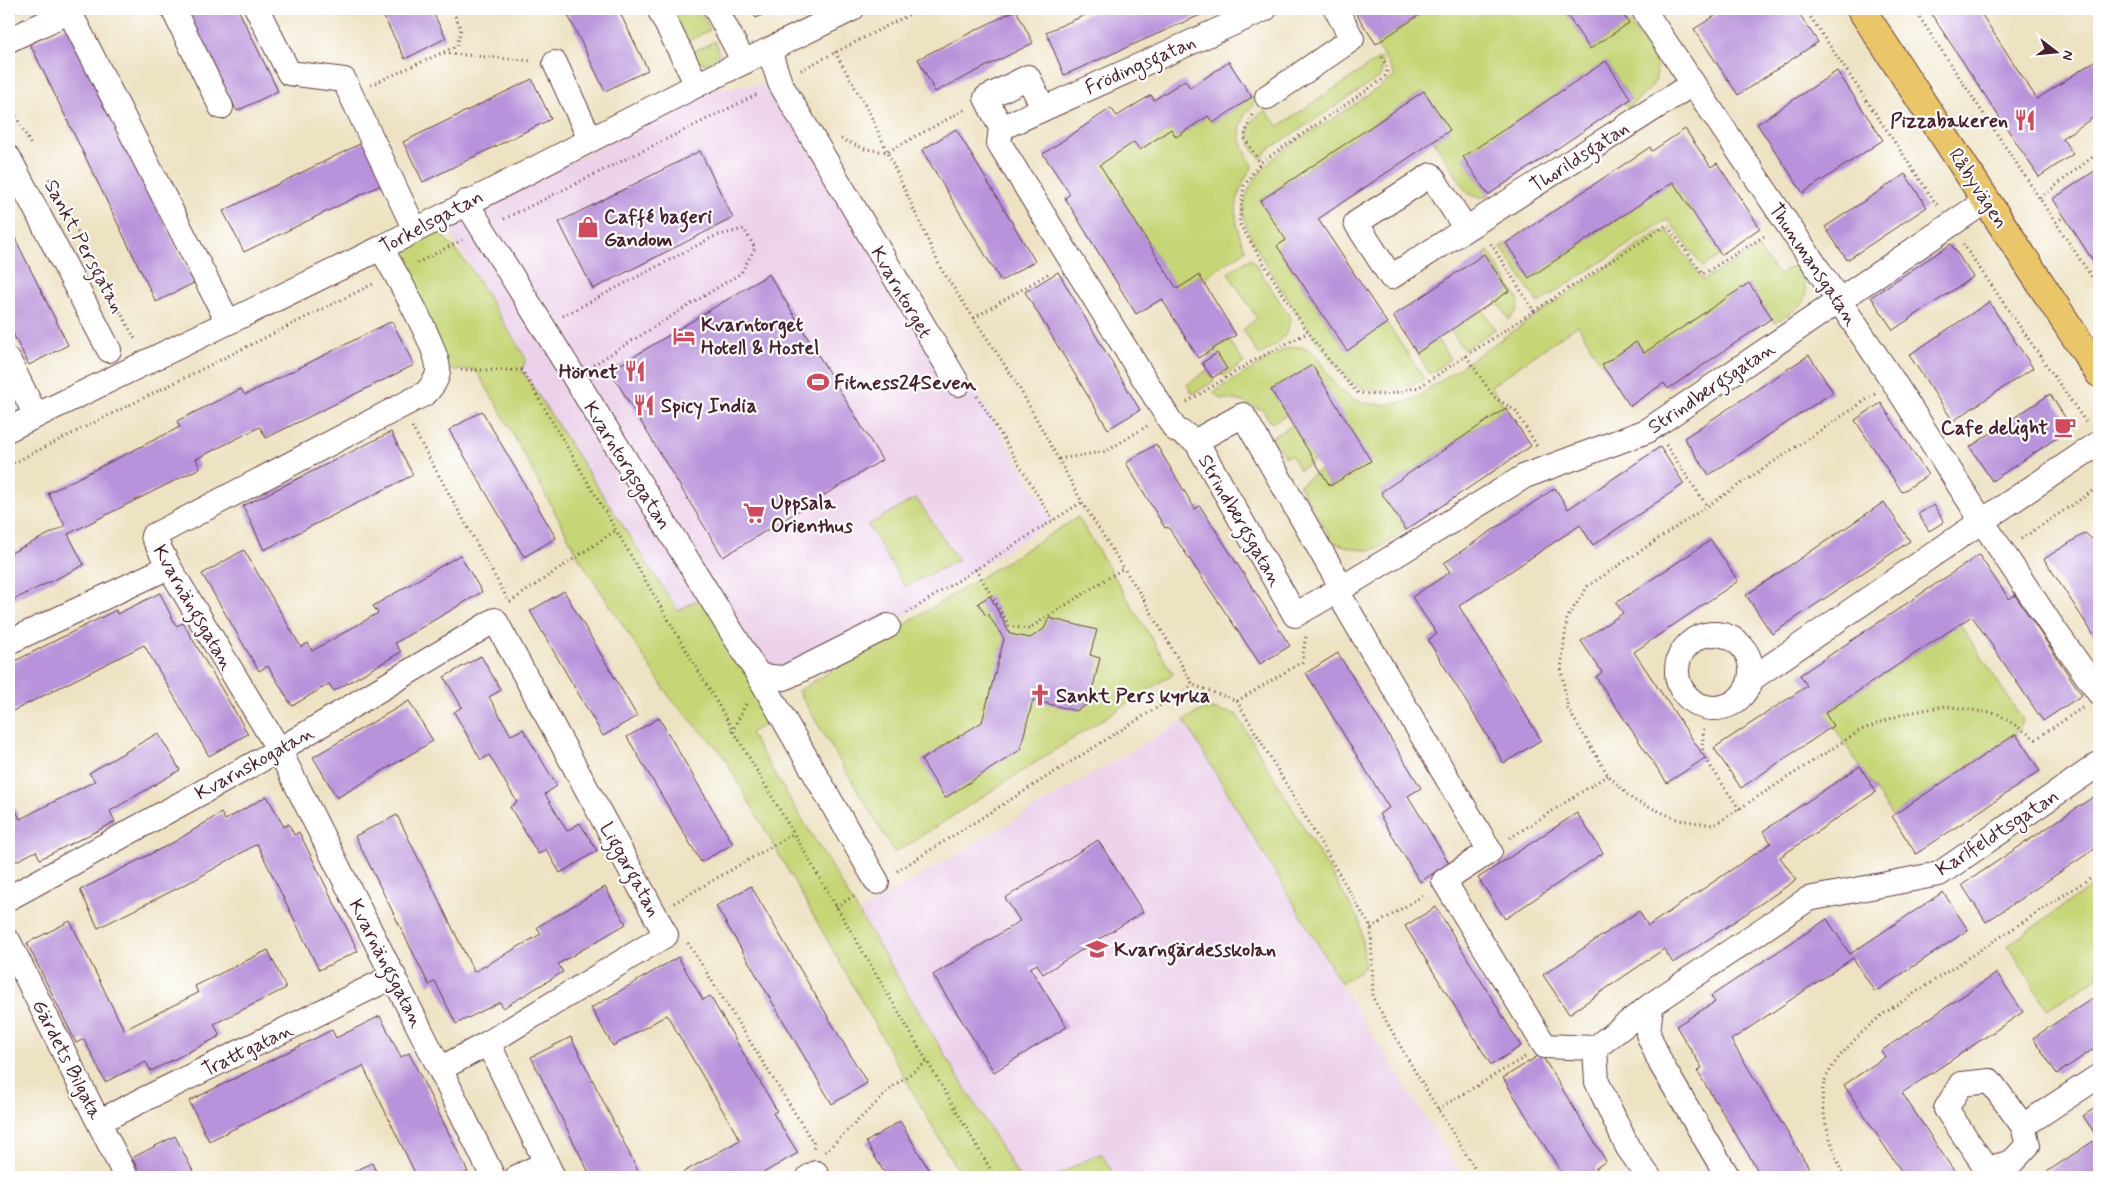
<svg xmlns="http://www.w3.org/2000/svg" width="2108" height="1186" viewBox="0 0 2108 1186" font-family="Mynerve,sans-serif">
<style>
.built{fill:#ecd1ea}
.green{fill:#c6d576;stroke:#887a50}
.building{fill:#b892da}
.lines{fill:none;stroke-linecap:round;stroke-linejoin:round}
.minor-casing{stroke:#623c42;stroke-width:26}
.major-casing{stroke:#623c42;stroke-width:30}
.path{stroke:#623c42;stroke-width:3;stroke-dasharray:1 4;stroke-linecap:butt}
.minor{stroke:#fff;stroke-width:24}
.major{stroke:#ebc669;stroke-width:28}
.labels{text-anchor:middle;stroke-width:4.5;stroke-linejoin:round;paint-order:stroke}
.street-label{font-size:20px;fill:#4a1f2b;stroke:#fff}
.poi-label{font-size:20px;font-weight:bold;fill:#4a1f2b;stroke:#fff;text-anchor:start}
</style>
<rect width="100%" height="100%" fill="#fff"/>
<filter id="ink" filterUnits="userSpaceOnUse"><feTurbulence type="fractalNoise" baseFrequency=".02" numOctaves="2"/><feDisplacementMap in="SourceGraphic" scale="10" xChannelSelector="R" yChannelSelector="G"/><feConvolveMatrix kernelMatrix="1 2 1 2 8 2 1 2 1" color-interpolation-filters="sRGB"/></filter>
<filter id="wash" filterUnits="userSpaceOnUse"><feTurbulence type="fractalNoise" baseFrequency=".0096" numOctaves="4" result="noise"/><feDisplacementMap in="SourceGraphic" scale="20" xChannelSelector="R" yChannelSelector="G"/><feGaussianBlur stdDeviation="1.12" result="paint"/><feColorMatrix in="noise" values="0 0 0 0 0 0 0 0 0 0 0 0 0 0 0 0 0 1.4 0 .05"/><feComposite in="paint" operator="in"/></filter>
<g filter="url(#wash)">
<rect width="100%" height="100%" fill="#ede2c2"/>
<g class="built">
<path d="M780 83 958 384 980 398 1053 520 888 626 784 678 732 732 522 370 526 358 446 226 712 89Z"/>
<path d="M1184 720 1340 983 1463 1177H1011L854 915Z"/>
</g>
<g class="green">
<path d="M665 9H699L710 30 682 44Z"/>
<path d="M1428 9H1563L1590 49 1629 23C1657 63 1675 74 1627 108L1624 104 1631 99 1606 61 1463 157 1488 195C1480 199 1474 197 1467 192L1434 141 1450 130 1424 91 1260 200 1286 240 1277 247 1346 350 1387 323 1424 379C1405 391 1376 396 1355 384 1333 372 1244 239 1243 215 1242 208 1247 192 1251 186 1270 152 1310 133 1342 113 1360 101 1377 88 1395 76L1376 44Z"/>
<path d="M715 41 719 54C711 67 697 65 689 54Z"/>
<path d="M1380 58 1383 65 1380 77 1268 150 1261 159C1244 144 1244 121 1265 111L1279 126Z"/>
<path d="M1252 97 1253 105C1232 126 1241 145 1253 166 1234 193 1230 221 1246 250L1202 280 1199 275 1177 289 1100 165 1134 142 1140 150 1171 129 1177 137 1208 116 1213 123Z"/>
<path d="M1673 182 1721 255 1703 267 1668 219 1538 303 1501 247 1506 243 1530 278Z"/>
<path d="M430 221 469 266 526 359 522 370 678 611 708 593 780 716 750 733 1019 1177H961L721 752 671 699 581 561 500 410 476 370H438L381 248Z"/>
<path d="M1658 232H1668L1703 280 1758 248 1778 275 1795 265C1816 300 1805 303 1775 323L1749 284 1644 353 1636 342 1602 365 1578 325 1491 386 1506 408 1381 491 1406 530C1374 553 1370 555 1333 542L1299 485 1320 470 1330 486 1371 461 1286 415 1271 423 1263 410C1255 408 1248 404 1240 401 1230 398 1220 403 1214 392L1283 350C1318 336 1321 372 1340 390 1361 409 1389 406 1414 399Z"/>
<path d="M1488 251 1519 301 1517 310 1509 320 1496 300 1509 291 1484 254Z"/>
<path d="M1251 258 1290 317C1289 339 1276 345 1259 355L1243 330 1257 318 1228 273Z"/>
<path d="M1482 309 1495 329 1464 350 1450 330Z"/>
<path d="M1437 339 1450 359 1430 374 1417 353Z"/>
<path d="M1229 340 1244 363 1223 376 1208 352Z"/>
<path d="M1207 370 1214 381 1193 394 1187 385Z"/>
<path d="M1293 425 1314 461 1299 470 1291 455 1285 457 1272 437Z"/>
<path d="M916 498 958 560 905 587 868 525Z"/>
<path d="M1078 517 1173 674 895 853 798 691Z"/>
<path d="M1960 624 2023 720 2016 734 1892 816 1825 713Z"/>
<path d="M1206 708 1236 714 1360 922 1365 967 1341 983 1184 720Z"/>
<path d="M2099 881V977L2047 1009 2008 945Z"/>
<path d="M1101 1153 1115 1177H1053Z"/>
</g>
<g id="blocks">
<g class="building">
<path d="M9 9H23L9 16Z"/>
<path d="M186 9H238L278 91 237 111Z"/>
<path d="M380 9H431L446 38 405 59Z"/>
<path d="M565 9H618L648 70 605 91Z"/>
<path d="M751 9H775L756 18Z"/>
<path d="M1099 9H1214L1064 75 1046 32Z"/>
<path d="M1353 9H1428L1376 44Z"/>
<path d="M1563 9H1619L1629 23 1590 49Z"/>
<path d="M1726 9H1796L1818 42 1738 95 1694 29Z"/>
<path d="M1928 9H1978L2037 99 2099 58V114L2062 138 2073 154 2039 177Z"/>
<path d="M1016 10 1033 43 935 92 918 59Z"/>
<path d="M68 26 194 283 156 302 30 44Z"/>
<path d="M1606 61 1631 99 1488 195 1463 157Z"/>
<path d="M1229 62 1252 97 1213 123 1208 116 1176 137 1171 129 1140 150 1134 142 1100 165 1177 289 1199 275 1236 335 1198 358 1162 299 1136 314 1065 198 1070 194 1043 154 1111 108 1117 116 1151 95 1154 100 1185 80 1190 88Z"/>
<path d="M1837 71 1883 140 1803 193 1757 124Z"/>
<path d="M532 79 551 119 423 182 403 142Z"/>
<path d="M1424 91 1450 130 1318 219 1387 323 1347 351 1277 246 1286 240 1260 201Z"/>
<path d="M956 129 1035 261 1001 281 922 150Z"/>
<path d="M1685 129 1711 167 1717 163 1760 228 1721 255 1673 182 1529 278 1506 243 1650 147 1652 151Z"/>
<path d="M366 141 387 182 244 252 223 211Z"/>
<path d="M700 151 733 218 593 289 559 222Z"/>
<path d="M2099 168V270L2053 199Z"/>
<path d="M1905 174 1927 207 1847 260 1825 227Z"/>
<path d="M9 226 68 345 29 365 9 326Z"/>
<path d="M1951 244 1973 277 1893 330 1871 297Z"/>
<path d="M1484 254 1509 291 1417 353 1393 316Z"/>
<path d="M1058 272 1140 410 1108 429 1025 292Z"/>
<path d="M769 274 882 460 723 557 610 371Z"/>
<path d="M1749 283 1772 318 1668 389 1664 383 1630 406 1602 365 1636 342 1644 353Z"/>
<path d="M1989 302 2033 368 1953 421 1909 355Z"/>
<path d="M392 321 414 365 266 438 260 427 196 459 200 468 68 534 84 565 9 602V554L65 526 48 493 180 427 177 421 241 389 245 395Z"/>
<path d="M1217 353 1227 369 1212 378 1202 363Z"/>
<path d="M1809 355 1833 392 1709 475 1684 438Z"/>
<path d="M1312 365 1371 461 1330 486 1271 390Z"/>
<path d="M2050 394 2072 428 1992 481 1970 447Z"/>
<path d="M1881 403 1928 475 1902 492 1855 420Z"/>
<path d="M1506 408 1531 446 1406 530 1381 492Z"/>
<path d="M482 411 556 538 524 557 449 430Z"/>
<path d="M391 432 413 475 264 550 243 506Z"/>
<path d="M1156 444 1195 509 1200 506 1290 646 1260 664 1168 527 1165 528 1126 463Z"/>
<path d="M1660 447 1684 484 1593 545 1580 525 1459 606 1541 740 1504 763 1428 640 1437 634 1412 597 1450 572 1444 563 1555 488 1568 509Z"/>
<path d="M1884 502 1910 541 1772 634 1746 595Z"/>
<path d="M1934 505 1944 522 1929 531 1918 514Z"/>
<path d="M2085 533 2099 545V643L2044 559Z"/>
<path d="M1711 540 1738 581 1634 652 1705 758 1667 783 1596 677 1602 672 1581 641 1623 613 1616 603Z"/>
<path d="M244 550 301 647 308 643 312 651 378 613 373 606 460 555 482 592 395 643 401 652 334 691 329 684 292 706 268 666 259 671 202 574Z"/>
<path d="M1979 555 2009 599 2015 595 2082 695 2043 721 1972 616 1825 713 1833 726 1741 788 1714 748 1807 686 1800 675Z"/>
<path d="M564 591 637 716 603 736 530 611Z"/>
<path d="M160 593 176 626 183 623 248 734 209 756 144 645 9 713V664L116 610 117 614Z"/>
<path d="M990 596 1010 634 1030 638 1044 629 1049 618 1097 630 1090 655 1100 658 1089 703 1076 711 1033 700 1020 750 945 798 921 760 982 722 1004 639 988 614 986 616 978 603Z"/>
<path d="M1338 653 1421 788 1408 796 1449 863 1420 882 1379 814 1389 808 1306 673Z"/>
<path d="M481 656 501 690 489 697 511 735 523 729 557 786 545 794 567 831 580 823 597 851 560 873 546 849 538 854 510 807 517 802 489 755 481 760 454 712 462 707 444 677Z"/>
<path d="M409 701 433 741 337 798 313 757Z"/>
<path d="M659 718 733 844 701 862 627 737Z"/>
<path d="M158 733 180 770 110 811 115 822 40 859 36 851 9 865V797L20 819 95 781 89 773Z"/>
<path d="M2016 734 2040 771 1916 854 1892 816Z"/>
<path d="M1860 766 1876 792 1780 857 1796 880 1673 963 1664 949 1569 1014 1543 975 1639 911 1648 926 1771 843 1763 831Z"/>
<path d="M2099 793V846L1986 922 1962 885Z"/>
<path d="M267 796 284 827 289 824 294 835 299 832 358 951 319 970 257 844 196 879 98 928 80 890 174 842 221 813 225 820Z"/>
<path d="M1577 813 1603 853 1505 919 1478 878Z"/>
<path d="M397 815 474 972 541 934 537 927 605 887 626 924 558 964 563 972 503 1008 500 1002 456 1024 435 981 429 985 355 836Z"/>
<path d="M1098 840 1143 912 1043 974 1037 964 1030 968 1067 1027 994 1072 933 975 1020 921 1005 898Z"/>
<path d="M751 886 867 1083 832 1104 716 906Z"/>
<path d="M1943 892 1968 930 1875 992 1853 958 1731 1040 1814 1176 1762 1177 1697 1071 1702 1068 1676 1026 1715 1002 1711 996 1827 919 1850 954Z"/>
<path d="M1436 907 1521 1046 1491 1065 1405 926Z"/>
<path d="M70 921 124 1030 198 993 195 986 268 950 286 988 214 1024 220 1036 151 1071 146 1062 105 1082 84 1039 76 1043 27 943Z"/>
<path d="M678 957 703 1000 710 996 777 1111 773 1113 798 1153 756 1177H675L740 1140 667 1015 613 1046 591 1008Z"/>
<path d="M1997 973 2023 1012 1902 1093 1958 1177H1905L1844 1085 1885 1057 1881 1051Z"/>
<path d="M2099 994V1045L2057 1074 2033 1038Z"/>
<path d="M380 1016 401 1057 409 1053 468 1172 458 1177H417L363 1066 209 1141 189 1101 332 1030 336 1038Z"/>
<path d="M571 1037 641 1177H591L531 1057Z"/>
<path d="M1541 1054 1606 1161 1596 1168 1601 1177H1564L1503 1078Z"/>
<path d="M2099 1105V1177H2039L2098 1138 2083 1116Z"/>
<path d="M900 1121 933 1177H887L866 1142Z"/>
<path d="M175 1136 196 1177H142L132 1158Z"/>
<path d="M372 1163 379 1177H343Z"/>
</g>
</g>
</g>
<g filter="url(#ink)">
<use href="#blocks" fill-opacity="0" stroke="#623c42" stroke-width="1"/>
<g class="lines">
<g class="minor-casing">
<g id="minor">
<path d="M173 9 221 107"/>
<path d="M257 9 289 73 344 80 415 230"/>
<path d="M659 9 697 85"/>
<path d="M716 9 744 62"/>
<path d="M1643 9 1893 381 1982 521 1750 680"/>
<path d="M69 11 228 322"/>
<path d="M9 40 75 9"/>
<path d="M769 50 780 83 958 384"/>
<path d="M555 63 590 139"/>
<path d="M1267 97 1352 39 1336 9"/>
<path d="M1043 108 1028 77 986 98 1001 128 1265 9"/>
<path d="M1001 128 999 143 1175 429 1196 441"/>
<path d="M9 158 109 350"/>
<path d="M466 202 759 676 877 882"/>
<path d="M1466 229 1431 175 1356 223 1391 277 1692 84"/>
<path d="M381 248C393 269 439 349 438 370 438 379 432 386 426 393L153 536 169 567 279 750 440 1069 488 1043 553 1177"/>
<path d="M9 361 36 416"/>
<path d="M9 429 381 248 697 85 852 9"/>
<path d="M2099 443 1982 521 2051 625 2099 693"/>
<path d="M1342 588 1295 615 1196 441 1243 415 1342 588 1525 476 1647 431 1987 200"/>
<path d="M1337 591 1490 851 1444 881 1545 1046 1595 1048"/>
<circle cx="1714" cy="671" r="37"/>
<path d="M9 642 169 567"/>
<path d="M759 676 784 678 888 626"/>
<path d="M9 898 279 750 495 620 666 935 488 1043"/>
<path d="M9 942 126 1177"/>
<path d="M1651 1005 1648 1034 1661 1064 1728 1177"/>
<path d="M440 1069 493 1177"/>
<path d="M1990 1081 2023 1126 2028 1145 2012 1162 1987 1169 1946 1109 1961 1084Z"/>
<path d="M100 1121 394 976"/>
<path d="M2023 1126 2099 1076"/>
<path d="M517 1177 546 1163"/>
<path d="M809 1177 816 1173 818 1177"/>
<path d="M1649 1177 1628 1148 1597 1082 1595 1048 1651 1005 1808 899 1939 874 2099 764"/>
</g>
</g>
<g class="major-casing">
<path id="major" d="M1861 9 2099 373"/>
</g>
<g class="path">
<path d="M1805 9 1937 205"/>
<path d="M1914 9 2099 288"/>
<path d="M835 52 871 116 941 269 1016 382 1082 502 1144 600 1193 685 1237 701 1371 928 1373 998 1417 1075 1480 1177"/>
<path d="M444 53 532 61"/>
<path d="M1382 57C1386 66 1390 71 1383 79L1260 163 1244 186 1239 223C1276 282 1309 343 1358 393L1385 395 1419 387 1534 311 1489 241"/>
<path d="M801 70 920 9"/>
<path d="M371 85 457 46 461 29 452 9"/>
<path d="M9 103 32 147"/>
<path d="M1252 115 1244 137 1260 163"/>
<path d="M841 139 865 149 887 152 966 109"/>
<path d="M49 179 136 341"/>
<path d="M2040 198 2099 152"/>
<path d="M504 219 758 94"/>
<path d="M2056 222 2064 217"/>
<path d="M1963 244 2087 424"/>
<path d="M417 263 462 240"/>
<path d="M1534 311 1667 225 1703 274 1766 235"/>
<path d="M563 316 715 236 744 229 755 248 741 273 593 365"/>
<path d="M974 318 1051 272"/>
<path d="M1466 356 1494 397 1516 411 1537 446"/>
<path d="M461 370H522L995 1177"/>
<path d="M1875 394 1588 586 1567 618 1561 669 1568 709 1608 775 1633 800 1679 820 1714 825 1861 730 1903 714 1945 706 1998 714 2036 739 2082 708"/>
<path d="M977 396 1053 520"/>
<path d="M1187 402 1253 361 1307 333"/>
<path d="M412 427 508 600"/>
<path d="M1666 445 1707 506"/>
<path d="M1059 459 1107 451 1147 426"/>
<path d="M9 465 375 283"/>
<path d="M2021 539 2099 487"/>
<path d="M976 569 1009 626 1028 629 1124 568"/>
<path d="M510 602 615 531"/>
<path d="M907 613 1082 502"/>
<path d="M1237 701 1302 662 1306 635"/>
<path d="M1704 729 1702 747 1709 764 1740 810"/>
<path d="M732 732 747 702"/>
<path d="M1510 838 1608 775"/>
<path d="M897 871 1193 685"/>
<path d="M674 903 793 834"/>
<path d="M836 907 857 894"/>
<path d="M1371 928 1425 894"/>
<path d="M688 943 813 1142 814 1150"/>
<path d="M1438 1109 1525 1057"/>
<path d="M825 1152 896 1084 927 1062"/>
<path d="M1843 1177C1835 1150 1819 1116 1823 1088 1827 1063 1864 1030 1883 1014L2099 872"/>
</g>
<use href="#minor" class="minor"/>
<use href="#major" class="major"/>
</g>
</g>
<defs>
<g id="restaurant-bare" transform="scale(1.725)"><path d="M-5-6h1v4h1v-4h1v4h1v-4h1v5L-1.5 .5V6h-2V.5L-5-1ZM5-6V6H3V1.5H1.5Q1.5-4 5-6Z" fill="#d1495b" stroke="#fff" stroke-width="2.5" paint-order="stroke"/></g>
<g id="shop-bare" transform="scale(1.725)"><path d="M-5-2.5h2.3a2.7 3.5 0 0 1 5.4 0H5L5.5 6h-11ZM-1.5-2.5h3a1.5 2.3 0 0 0-3 0Z" fill="#d1495b" stroke="#fff" stroke-width="2.5" paint-order="stroke"/></g>
<g id="hotel-bare" transform="scale(1.725)"><path d="M-6-4.5h1.5V1H6V5H4.5V3h-9V5H-6ZM-4 0a1.8 1.8 0 1 1 3.6 0ZM.5 0V-2.5h3Q6-2.5 6 0Z" fill="#d1495b" stroke="#fff" stroke-width="2.5" paint-order="stroke"/></g>
<g id="stadium-bare" transform="scale(1.725)"><path d="M0-5a6.5 5 0 1 0 0 10a6.5 5 0 1 0 0-10ZM-3.5-1.8h7v3.6h-7Z" fill="#d1495b" stroke="#fff" stroke-width="2.5" paint-order="stroke"/></g>
<g id="cafe-bare" transform="scale(1.725)"><path d="M-5.5-4.5H6V0H3Q3 3.5 0 3.5H-2.5Q-5.5 3.5-5.5 0ZM3-3.2v2h1.7v-2ZM-6 4.5H4V6H-6Z" fill="#d1495b" stroke="#fff" stroke-width="2.5" paint-order="stroke"/></g>
<g id="supermarket-bare" transform="scale(1.725)"><path d="M-6-5.5h2.5l.6 2H6L4.5 2H-2.5L-4.4-4H-6ZM-1.5 3.2a1.3 1.3 0 1 0 .1 0ZM3 3.2a1.3 1.3 0 1 0 .1 0Z" fill="#d1495b" stroke="#fff" stroke-width="2.5" paint-order="stroke"/></g>
<g id="church-bare" transform="scale(1.725)"><path d="M-1.2-6h2.4v3.5h3.3v2.4h-3.3V6h-2.4V-.1h-3.3v-2.4h3.3Z" fill="#d1495b" stroke="#fff" stroke-width="2.5" paint-order="stroke"/></g>
<g id="school-bare" transform="scale(1.725)"><path d="M0-5L7-2L0 1L-7-2ZM-4 1L0 2.5L4 1V4Q0 6-4 4Z" fill="#d1495b" stroke="#fff" stroke-width="2.5" paint-order="stroke"/></g>
</defs>
<g fill-rule="evenodd">
<use href="#restaurant-bare" x="2025" y="120"/>
<use href="#shop-bare" x="588" y="227"/>
<use href="#hotel-bare" x="684" y="336"/>
<use href="#restaurant-bare" x="635" y="371"/>
<use href="#stadium-bare" x="818" y="382"/>
<use href="#restaurant-bare" x="644" y="405"/>
<use href="#cafe-bare" x="2065" y="427"/>
<use href="#supermarket-bare" x="754" y="513"/>
<use href="#church-bare" x="1040" y="695"/>
<use href="#school-bare" x="1097" y="949"/>
</g>
<g class="labels">
<g class="street-label">
<text transform="translate(1140 64) rotate(-24)" y="7">Frödingsgatan</text>
<text transform="translate(1579 156) rotate(-33)" y="7">Thorildsgatan</text>
<text transform="translate(1979 188) rotate(57)" y="7">Råbyvägen</text>
<text transform="translate(431 221) rotate(-28)" y="7">Torkelsgatan</text>
<text transform="translate(85 246) rotate(62)" y="7">Sankt Persgatan</text>
<text transform="translate(1814 264) rotate(56)" y="7">Thunmansgatan</text>
<text transform="translate(902 292) rotate(60)" y="7">Kvarntorget</text>
<text transform="translate(1711 387) rotate(-34)" y="7">Strindbergsgatan</text>
<text transform="translate(628 465) rotate(58)" y="7">Kvarntorgsgatan</text>
<text transform="translate(1241 520) rotate(60)" y="7">Strindbergsgatan</text>
<text transform="translate(194 607) rotate(60)" y="7">Kvarnängsgatan</text>
<text transform="translate(254 762) rotate(-29)" y="7">Kvarnskogatan</text>
<text transform="translate(1997 832) rotate(-33)" y="7">Karlfeldtsgatan</text>
<text transform="translate(631 869) rotate(61)" y="7">Liggargatan</text>
<text transform="translate(387 963) rotate(63)" y="7">Kvarnängsgatan</text>
<text transform="translate(247 1049) rotate(-26)" y="7">Trattgatan</text>
<text transform="translate(68 1059) rotate(63)" y="7">Gärdets Bilgata</text>
</g>
<g class="poi-label">
<text x="2008" y="127" text-anchor="end">Pizzabakeren</text>
<text x="604" y="223">Caffé bageri<tspan x="604" dy="23">Gandom</tspan></text>
<text x="701" y="331">Kvarntorget<tspan x="701" dy="23">Hotell &amp; Hostel</tspan></text>
<text x="618" y="378" text-anchor="end">Hörnet</text>
<text x="834" y="389">Fitness24Seven</text>
<text x="661" y="412">Spicy India</text>
<text x="2048" y="434" text-anchor="end">Cafe delight</text>
<text x="771" y="509">Uppsala<tspan x="771" dy="23">Orienthus</tspan></text>
<text x="1056" y="702">Sankt Pers kyrka</text>
<text x="1114" y="956">Kvarngärdesskolan</text>
</g>
</g>
<rect width="2108" height="1186" fill="none" stroke="#fff" stroke-width="30"/>
<g transform="translate(2056 52) rotate(106)" stroke="#ffffff" stroke-width="4" paint-order="stroke">
<path d="M0-4L9 19L0 12L-9 19Z" fill="#4a1f2b"/>
<text y="-8" font-size="14" font-weight="bold" text-anchor="middle" fill="#4a1f2b">N</text>
</g>
</svg>
